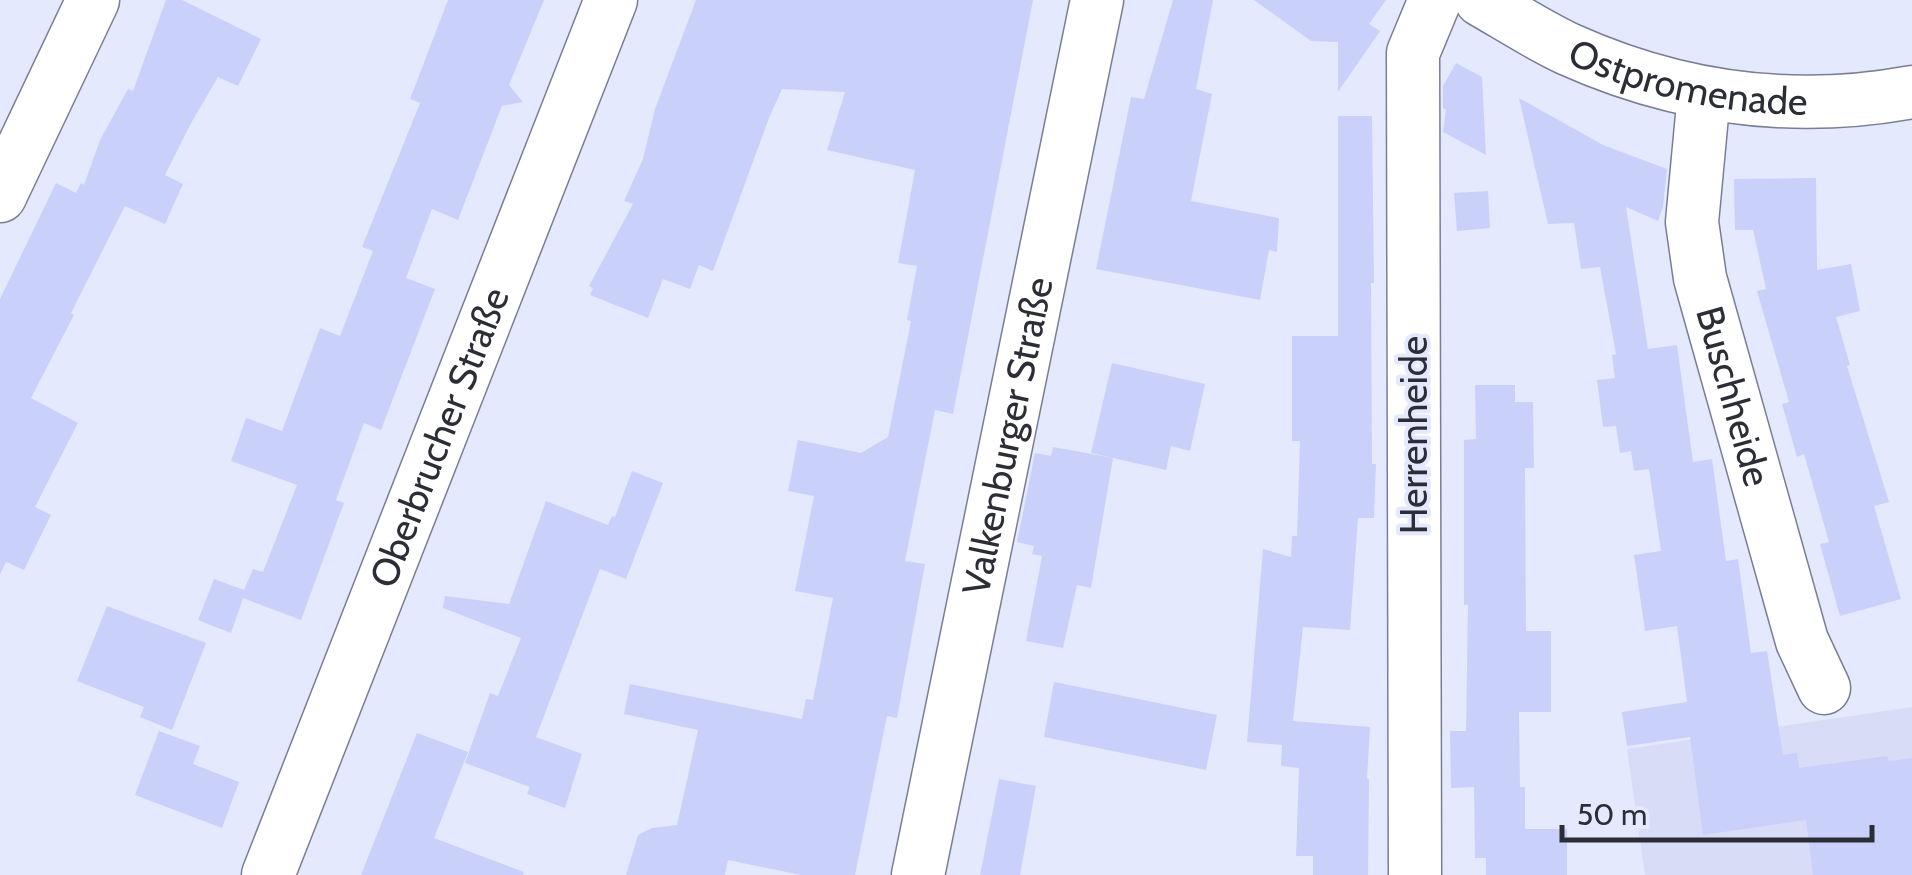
<svg xmlns="http://www.w3.org/2000/svg" width="1912" height="875" viewBox="0 0 1912 875" font-family="Cabin,sans-serif">
<style>
.built{fill:#d8dcf6}
.building{fill:#c9d1fb}
.lines{fill:none;stroke-linecap:round;stroke-linejoin:round}
.minor-casing{stroke:#7a7e94;stroke-width:55}
.minor{stroke:#fff;stroke-width:52}
.labels{text-anchor:middle;stroke-width:8;stroke-linejoin:round;paint-order:stroke}
.street-label{font-size:38px;fill:#2c2e37;stroke:#e5e9fd}
</style>
<rect width="100%" height="100%" fill="#e5e9fd"/>
<path class="built" d="M1912 707V875H1645L1627 749Z"/>
<g class="building">
<path d="M166 0H182L261 39 238 86 218 77 190 125 165 175 183 184 165 224 125 206 71 313 74 315 31 398 78 423 35 507 51 515 24 570 6 562 0 574V299L56 183 76 193 81 183 84 185 100 140 128 89 133 91Z"/>
<path d="M448 0H544L509 85 523 102 502 106 458 220 432 209 406 278 435 289 381 430 364 423 336 500 344 503 301 620 243 598 231 633 198 620 214 579 244 590 253 569 263 572 297 485 231 461 246 418 282 431 320 328 340 336 373 251 362 247 420 103 410 99Z"/>
<path d="M696 0H1033L953 414 935 410 905 561 925 564 897 718 887 716 855 875H801L728 860 725 875H626L638 835 652 828 677 825 698 730 624 714 630 684 802 719 806 699 813 700 833 598 795 591 814 496 788 491 798 440 861 453 888 437 911 321 907 320 917 266 898 263 915 170 827 150 845 92 782 89 769 118 713 271 699 265 690 289 663 279 648 318 590 295 593 288 589 286 633 204 624 201 643 159 655 109Z"/>
<path d="M1173 0H1213L1196 89 1212 94 1191 201 1279 218 1277 252 1269 250 1260 300 1096 269 1131 97 1144 99Z"/>
<path d="M1254 0H1386L1369 24 1380 31 1338 92V42L1311 41Z"/>
<path d="M1456 63 1482 77 1486 155 1443 132 1446 110 1443 108V86Z"/>
<path d="M1519 98 1603 145 1667 169 1663 207 1658 221 1626 207 1648 349 1677 345 1693 462 1712 459 1726 561 1738 559 1751 653 1767 651 1783 755 1797 753 1799 768 1887 756 1889 761 1912 758V875H1813L1806 820 1703 835 1690 737 1627 746 1622 712 1687 702 1677 626 1645 631 1634 555 1661 551 1649 469 1634 471 1631 451 1620 453 1616 426 1603 427 1597 380 1615 378 1612 355 1616 354 1600 267 1581 269 1574 223 1548 224Z"/>
<path d="M1338 116H1372L1374 283H1371L1372 464H1376L1374 518H1358L1350 630 1303 627 1293 721 1370 727 1367 779H1369L1368 875H1313V856H1296L1299 768 1281 766 1282 745 1247 742 1263 549 1291 557 1292 536H1297L1300 441H1292V336H1338Z"/>
<path d="M1816 178 1817 270 1851 264 1860 311 1836 317 1850 365 1847 366 1889 502 1874 506 1901 599 1840 616 1820 544 1829 542 1804 454 1797 457 1782 404 1789 402 1757 291 1766 289 1753 230H1735L1734 179Z"/>
<path d="M1488 191 1490 228 1457 231 1454 193Z"/>
<path d="M1112 363 1205 384 1190 451 1171 446 1166 470 1091 453Z"/>
<path d="M1475 385H1515V402H1533L1534 468H1525L1526 631H1551V712H1519L1520 787H1525V829H1567V875H1486V858H1475L1474 787 1451 788 1450 731H1466L1468 605H1464V440L1476 439Z"/>
<path d="M1053 447 1113 458 1091 588 1077 585 1063 648 1026 641 1042 556 1032 554 1034 546 1017 542 1035 453 1051 456Z"/>
<path d="M632 471 663 483 626 579 600 569 536 737 582 754 565 808 527 794 530 787 465 763 490 693 498 696 521 638 443 608 445 596 509 604 546 501 608 525 612 516 615 517Z"/>
<path d="M107 606 206 643 172 730 140 717 144 707 77 681Z"/>
<path d="M1054 682 1217 715 1206 770 1044 737Z"/>
<path d="M159 731 200 746 193 764 239 782 222 828 135 795Z"/>
<path d="M417 733 468 752 434 838 524 872 523 875H361Z"/>
<path d="M999 779 1036 786 1020 875H980Z"/>
</g>
<g class="lines">
<g class="minor-casing">
<g id="minor">
<path id="s1" d="M1481 0C1509 16 1538 35 1568 49 1677 98 1793 114 1912 92"/>
<path id="s2" d="M1704 94 1692 222 1700 278 1802 641 1824 688"/>
<path d="M0 196 93 0"/>
<path id="s3" d="M268 875 611 0"/>
<path id="s4" d="M918 875 1097 0"/>
<path d="M1415 875 1413 53 1435 0"/>
</g>
</g>
<use href="#minor" class="minor"/>
</g>
<g class="labels">
<g class="street-label">
<text dy="13" stroke="none"><textPath href="#s1" startOffset="225">Ostpromenade</textPath></text>
<text dy="13" stroke="none"><textPath href="#s2" startOffset="308">Buschheide</textPath></text>
<text transform="translate(1414 435) rotate(-90)" y="13">Herrenheide</text>
<text dy="13" stroke="none"><textPath href="#s3" startOffset="470">Oberbrucher Straße</textPath></text>
<text dy="13" stroke="none"><textPath href="#s4" startOffset="448">Valkenburger Straße</textPath></text>
</g>
</g>
<path d="M1562 825v15h310v-15" fill="none" stroke="#2c2e37" stroke-width="5"/>
<text x="1577" y="825" font-size="30" fill="#2c2e37" stroke="#e5e9fd" stroke-width="8" paint-order="stroke">50 m</text>
</svg>
